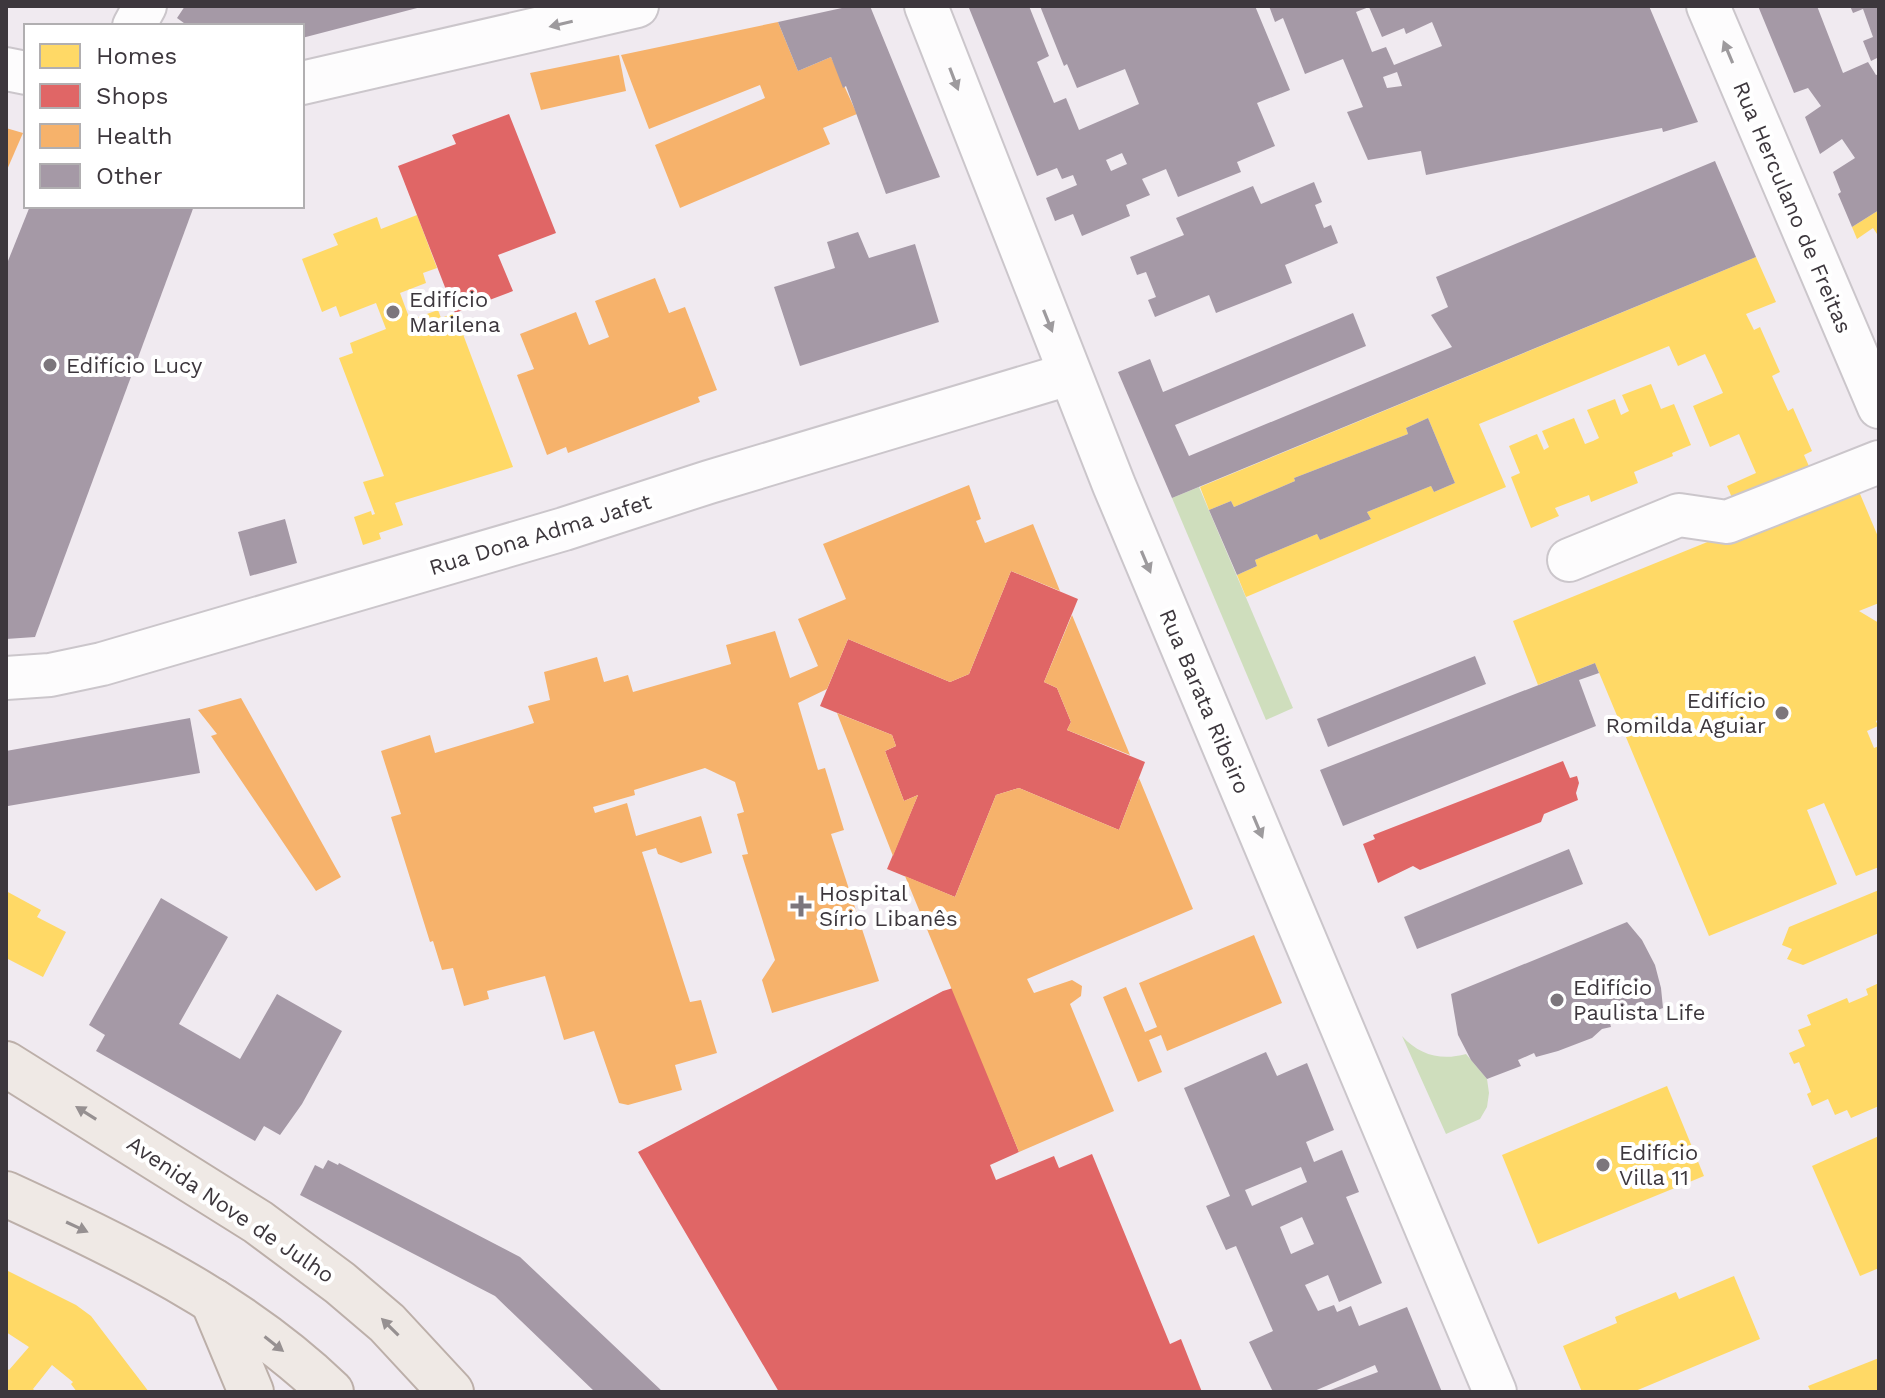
<svg xmlns="http://www.w3.org/2000/svg" width="1885" height="1398" viewBox="0 0 1885 1398" font-family="'Work Sans',sans-serif">
<style>
.green{fill:#cfdebd}
.homes{fill:#ffd966}
.shops{fill:#e06666}
.health{fill:#f6b26b}
.building{fill:#a599a6;fill-rule:evenodd}
.lines{fill:none;stroke-linecap:round;stroke-linejoin:round}
.minor-casing{stroke:#cbc6cb;stroke-width:46}
.major-casing{stroke:#bcafa9;stroke-width:48}
.minor{stroke:#fdfcfd;stroke-width:42}
.major{stroke:#efe9e5;stroke-width:44}
.oneway{fill:#9d9a9d}
.oneway2{fill:#969091}
.poi-dot{fill:#7c767c;stroke:#fff;stroke-width:3}
.labels{text-anchor:middle;stroke-width:8;stroke-linejoin:round;paint-order:stroke}
.street-label{font-size:22px;fill:#3d373d;stroke:#fff}
.poi-label{font-size:22px;fill:#3d373d;stroke:#fff;text-anchor:start}
</style>
<rect width="100%" height="100%" fill="#f0eaf0"/>
<g class="green">
<path d="M1199 487 1293 708 1266 720 1172 498Z"/>
<path d="M1402 1036C1419 1055 1441 1061 1466 1054L1487 1079 1489 1093 1487 1107 1480 1119 1446 1134Z"/>
</g>
<g class="homes">
<path d="M1879 210V237L1873 228 1857 239 1852 227Z"/>
<path d="M417 215 437 268 423 273 426 283 400 293 410 320 438 310 441 318 455 313 513 467 395 503 403 525 379 533 381 539 363 545 354 517 371 511 372 515 375 514 363 482 384 476 339 358 353 353 350 343 386 329 376 303 340 317 336 306 322 312 302 259 338 245 333 234 377 217 381 229Z"/>
<path d="M1756 257 1776 302 1746 314 1754 330 1760 327 1780 372 1772 376 1788 411 1793 408 1812 451 1804 455 1812 473 1736 507 1727 486 1756 473 1739 434 1710 447 1693 406 1723 393 1714 373 1705 354 1678 366 1669 346 1479 424 1506 487 1246 597 1237 575 1257 566 1255 560 1317 534 1320 540 1371 519 1367 512 1431 486 1434 492 1455 483 1428 418 1406 428 1408 434 1294 478 1295 481 1234 507 1231 501 1209 510 1200 487Z"/>
<path d="M1651 384 1661 409 1674 404 1691 445 1672 453 1673 456 1634 472 1638 483 1591 502 1589 495 1555 508 1559 516 1531 528 1511 477 1520 473 1509 446 1537 434 1544 450 1549 447 1542 431 1574 418 1585 444 1593 441 1599 438 1587 410 1615 399 1621 415 1629 411 1622 395Z"/>
<path d="M1855 482 1879 539V603L1859 611 1879 623V719L1876 721 1878 726 1867 731 1874 748 1879 746V867L1856 876 1824 803 1807 810 1837 884 1709 936 1595 663 1538 685 1513 621Z"/>
<path d="M1879 890V933L1803 965 1787 959 1792 949 1782 945 1789 927Z"/>
<path d="M6 891 41 910 37 917 66 932 43 977 6 958Z"/>
<path d="M1879 983V1106L1851 1118 1847 1110 1835 1115 1828 1099 1812 1106 1807 1094 1811 1092 1799 1062 1794 1064 1789 1053 1805 1046 1798 1030 1811 1025 1807 1015 1847 998 1849 1003 1868 995 1866 989Z"/>
<path d="M1667 1086 1704 1176 1538 1244 1502 1155Z"/>
<path d="M1879 1136V1268L1860 1276 1812 1166Z"/>
<path d="M6 1270 76 1305 91 1316 149 1392H77L71 1384 73 1382 52 1365 33 1389 36 1392H6V1368L9 1370 29 1347 6 1332Z"/>
<path d="M1734 1276 1760 1339 1633 1392H1582L1563 1346 1617 1323 1615 1317 1676 1292 1679 1299Z"/>
<path d="M1879 1358V1392H1811L1808 1386Z"/>
</g>
<g class="shops">
<path d="M509 114 556 233 498 255 513 291 455 313 398 166 456 144 452 135Z"/>
<path d="M1011 571 1078 599 1044 682 1057 688 1071 722 1067 730 1145 762 1119 830 1019 788 996 795 955 897 887 869 918 795 904 801 885 751 896 746 892 735 820 706 848 639 950 682 969 674Z"/>
<path d="M1563 761 1570 778 1577 776 1579 783 1576 793 1578 800 1544 814 1541 822 1420 870 1413 866 1378 883 1363 844 1375 839 1373 835Z"/>
<path d="M953 988 1019 1152 990 1165 996 1180 1054 1156 1059 1168 1092 1154 1170 1344 1181 1339 1202 1392H779L638 1152 943 991Z"/>
</g>
<g class="health">
<path d="M778 22 798 71 831 57 857 114 823 128 830 144 680 208 655 145 765 98 760 85 649 129 621 55Z"/>
<path d="M619 55 626 91 541 110 530 73Z"/>
<path d="M6 128 23 133 6 172Z"/>
<path d="M655 278 669 313 685 307 717 390 698 397 700 402 568 453 566 447 547 455 517 375 534 369 520 334 576 312 589 345 609 337 595 301Z"/>
<path d="M969 485 981 519 976 521 985 543 1033 524 1060 591 1011 571 969 674 950 682 848 639 827 689 798 703 818 770 825 768 844 830 831 834 879 981 772 1013 762 980 775 960 742 855 748 854 737 814 744 812 735 782 705 768 634 790 635 795 593 807 595 813 627 803 636 836 701 816 712 853 681 863 658 854 656 848 642 852 690 1002 701 1000 717 1053 675 1065 682 1090 628 1105 619 1103 594 1031 564 1040 545 976 487 991 489 999 464 1006 453 968 442 970 433 941 430 942 391 817 401 814 381 751 430 735 435 753 534 723 528 706 550 700 544 672 597 657 604 682 628 675 633 692 731 664 726 645 775 631 790 678 818 666 798 619 846 599 823 544Z"/>
<path d="M1072 615 1130 755 1067 730 1071 722 1057 688 1044 682Z"/>
<path d="M241 698 341 877 316 891 211 736 217 734 198 710Z"/>
<path d="M837 713 892 735 896 746 885 751 904 801 918 795 893 856Z"/>
<path d="M1139 778 1193 909 1027 979 1034 993 1072 980 1082 986 1081 996 1070 1004 1114 1111 1019 1152 905 876 955 897 996 795 1019 788 1119 830Z"/>
<path d="M1254 935 1282 1003 1167 1051 1161 1035 1149 1040 1162 1072 1138 1082 1103 997 1126 987 1145 1032 1157 1027 1139 983Z"/>
</g>
<g class="building">
<path d="M185 6H421V7L302 38V26H188L177 18Z"/>
<path d="M851 6H870L940 177 886 194 846 86 843 88 831 57 798 71 778 22Z"/>
<path d="M976 6H1029L1049 56 1037 62 1054 103 1066 98 1079 130 1139 104 1125 69 1077 88 1067 64 1064 66 1040 6H1255L1290 90 1257 103 1275 146 1237 162 1241 172 1178 197 1166 169 1142 179 1150 195 1126 205 1130 216 1082 236 1073 214 1055 221 1046 198 1077 185 1073 175 1062 179 1057 168 1037 176 969 8ZM1122 153 1127 164 1111 171 1106 160Z"/>
<path d="M1269 6H1649L1698 122 1663 132 1662 128 1426 175 1421 151 1368 160 1347 112 1363 107 1343 59 1305 74 1283 18 1275 22ZM1369 7 1382 37 1404 28 1406 34 1432 22 1442 46 1394 65 1386 47 1372 52 1356 12ZM1397 72 1402 86 1387 88 1383 77Z"/>
<path d="M1758 6H1817L1843 73 1868 62 1876 75 1879 74V210L1852 227 1838 194 1841 192 1833 172 1855 158 1842 139 1820 154 1805 117 1821 106 1808 88 1794 93Z"/>
<path d="M1850 6H1879V57L1871 61 1863 41 1873 37 1863 9 1853 13Z"/>
<path d="M1715 161 1756 257 1172 498 1118 372 1150 359 1163 392 1353 313 1366 346 1175 425 1189 456 1452 347 1431 315 1448 307 1436 277Z"/>
<path d="M1314 182 1322 202 1315 205 1324 228 1331 225 1338 243 1285 265 1292 283 1216 313 1209 295 1155 317 1148 300 1156 297 1146 272 1137 275 1130 257 1184 235 1176 218 1253 186 1261 204Z"/>
<path d="M30 206H194L35 637 6 639V266Z"/>
<path d="M858 232 869 258 915 244 939 322 800 366 774 287 835 268 827 242Z"/>
<path d="M1428 418 1455 483 1434 492 1431 486 1367 512 1371 519 1320 540 1317 534 1255 560 1257 566 1237 575 1209 510 1231 501 1234 507 1295 481 1294 478 1408 434 1406 428Z"/>
<path d="M285 519 297 563 250 576 238 532Z"/>
<path d="M1475 656 1486 684 1328 747 1317 719Z"/>
<path d="M1595 663 1599 673 1579 680 1596 726 1343 826 1320 770Z"/>
<path d="M190 718 200 773 8 806 6 751Z"/>
<path d="M1569 849 1583 884 1417 949 1404 917Z"/>
<path d="M161 898 228 937 179 1024 240 1059 277 994 342 1031 302 1104 280 1135 264 1126 255 1141 96 1051 105 1035 89 1025Z"/>
<path d="M1627 922 1642 940 1655 965 1661 988 1663 1008 1628 1021 1626 1017 1610 1023 1611 1027 1602 1029 1592 1038 1558 1051 1536 1057 1534 1053 1518 1060 1521 1066 1487 1079 1471 1060 1458 1035 1451 994Z"/>
<path d="M1266 1052 1277 1076 1307 1063 1334 1130 1306 1142 1314 1162 1342 1150 1359 1192 1346 1197 1382 1283 1339 1302 1328 1275 1305 1285 1318 1311 1334 1305 1337 1312 1351 1306 1359 1326 1407 1307 1442 1392H1325L1378 1372 1375 1365 1312 1392H1273L1249 1342 1273 1331 1236 1246 1226 1250 1206 1206 1230 1196 1184 1088ZM1301 1167 1307 1182 1252 1206 1245 1190ZM1302 1217 1314 1244 1291 1254 1280 1227Z"/>
<path d="M328 1160 338 1165 339 1163 520 1257 663 1392H595L495 1296 300 1195 315 1165 323 1169Z"/>
</g>
<g class="lines">
<g class="minor-casing">
<g id="minor">
<path d="M926 6 1114 485 1495 1392"/>
<path d="M1708 6 1879 407"/>
<path d="M134 26 145 6"/>
<path d="M6 69 26 73"/>
<path d="M302 83 637 6"/>
<path d="M1569 560 1679 515 1727 522 1879 462"/>
<path d="M6 678 50 675 102 664 564 529 709 482 1069 374"/>
</g>
</g>
<g class="major-casing">
<g id="major">
<path d="M6 1064 258 1222 340 1283 387 1323 451 1392"/>
<path d="M6 1194C121 1247 239 1303 331 1392"/>
<path d="M213 1301 251 1392"/>
</g>
</g>
<use href="#minor" class="minor"/>
<use href="#major" class="major"/>
</g>
<defs><path id="oneway-solid" d="M-6-.8H1V-3.2L6.5 0L1 3.2V.8H-6Z" transform="scale(2)"/></defs>
<g class="oneway">
<use href="#oneway-solid" transform="translate(561 24) rotate(167)"/>
<use href="#oneway-solid" transform="translate(1728 52) rotate(-113)"/>
<use href="#oneway-solid" transform="translate(954 79) rotate(69)"/>
<use href="#oneway-solid" transform="translate(1048 321) rotate(68)"/>
<use href="#oneway-solid" transform="translate(1146 562) rotate(67)"/>
<use href="#oneway-solid" transform="translate(1258 827) rotate(67)"/>
</g>
<g class="oneway2">
<use href="#oneway-solid" transform="translate(86 1113) rotate(-148)"/>
<use href="#oneway-solid" transform="translate(77 1227) rotate(25)"/>
<use href="#oneway-solid" transform="translate(390 1327) rotate(-135)"/>
<use href="#oneway-solid" transform="translate(274 1344) rotate(38)"/>
</g>
<g class="poi-dot">
<circle cx="393" cy="312" r="8"/>
<circle cx="50" cy="365" r="8"/>
<circle cx="1782" cy="713" r="8"/>
<path d="M797 894h8v8h8v8h-8v8h-8v-8h-8v-8h8z"/>
<circle cx="1557" cy="1000" r="8"/>
<circle cx="1603" cy="1165" r="8"/>
</g>
<g class="labels">
<g class="street-label">
<text transform="translate(1793 207) rotate(67)" y="8">Rua Herculano de Freitas</text>
<text transform="translate(540 534) rotate(-17)" y="8">Rua Dona Adma Jafet</text>
<text transform="translate(1205 701) rotate(67)" y="8">Rua Barata Ribeiro</text>
<text transform="translate(231 1209) rotate(34)" y="8">Avenida Nove de Julho</text>
</g>
<g class="poi-label">
<text x="409" y="307">Edifício<tspan x="409" dy="25">Marilena</tspan></text>
<text x="66" y="373">Edifício Lucy</text>
<text x="1766" y="708" text-anchor="end">Edifício<tspan x="1766" dy="25">Romilda Aguiar</tspan></text>
<text x="819" y="901">Hospital<tspan x="819" dy="25">Sírio Libanês</tspan></text>
<text x="1573" y="995">Edifício<tspan x="1573" dy="25">Paulista Life</tspan></text>
<text x="1619" y="1160">Edifício<tspan x="1619" dy="25">Villa 11</tspan></text>
</g>
</g>
<rect width="1885" height="1398" fill="none" stroke="#3d373d" stroke-width="16"/>
<rect x="24" y="24" width="280" height="184" fill="#ffffff" stroke="#b1afb1" stroke-width="2"/>
<rect x="40" y="44" width="40" height="24" fill="#ffd966" stroke="#b1afb1" stroke-width="2"/>
<text x="96" y="64" font-size="24" fill="#3d373d">Homes</text>
<rect x="40" y="84" width="40" height="24" fill="#e06666" stroke="#b1afb1" stroke-width="2"/>
<text x="96" y="104" font-size="24" fill="#3d373d">Shops</text>
<rect x="40" y="124" width="40" height="24" fill="#f6b26b" stroke="#b1afb1" stroke-width="2"/>
<text x="96" y="144" font-size="24" fill="#3d373d">Health</text>
<rect x="40" y="164" width="40" height="24" fill="#a599a6" stroke="#b1afb1" stroke-width="2"/>
<text x="96" y="184" font-size="24" fill="#3d373d">Other</text>
</svg>
